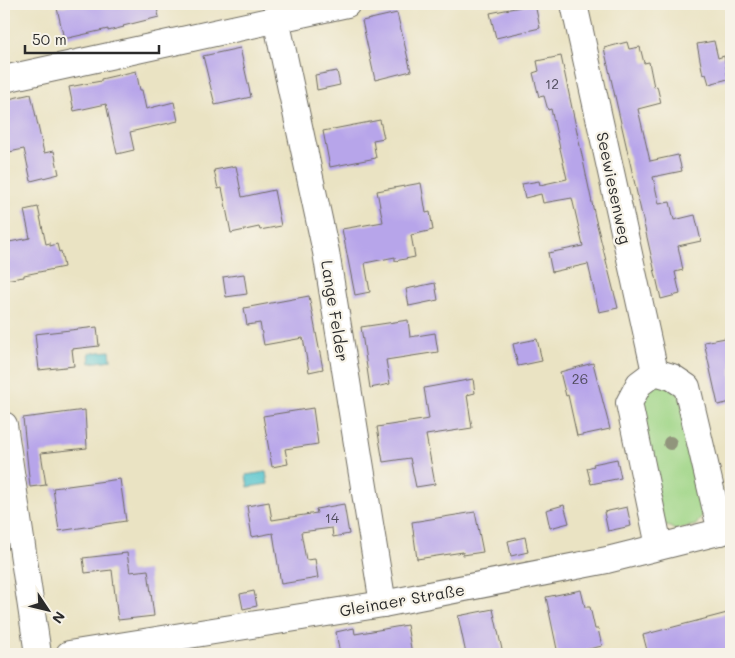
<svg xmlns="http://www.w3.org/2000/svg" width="735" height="658" viewBox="0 0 735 658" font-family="Mali,sans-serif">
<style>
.green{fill:#9fd586;stroke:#658058}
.water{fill:#57c5ce;stroke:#41787c}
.building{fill:#b7a5ea}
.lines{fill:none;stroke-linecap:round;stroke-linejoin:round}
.minor-casing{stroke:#6e6b60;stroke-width:28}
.minor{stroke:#fff;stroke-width:26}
.tree{fill:#91957c}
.labels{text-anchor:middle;stroke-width:4.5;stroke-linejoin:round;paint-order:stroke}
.number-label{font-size:14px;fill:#4e4a5b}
.street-label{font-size:16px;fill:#2b2b2b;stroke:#f7f3e8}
</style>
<rect width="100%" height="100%" fill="#f7f3e8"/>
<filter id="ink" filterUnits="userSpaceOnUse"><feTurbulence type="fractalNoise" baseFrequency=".02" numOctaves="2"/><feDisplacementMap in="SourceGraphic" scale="10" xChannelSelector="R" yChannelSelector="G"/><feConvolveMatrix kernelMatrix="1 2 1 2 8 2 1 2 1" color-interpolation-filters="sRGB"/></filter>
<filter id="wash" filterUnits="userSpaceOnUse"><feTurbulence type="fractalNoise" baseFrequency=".0096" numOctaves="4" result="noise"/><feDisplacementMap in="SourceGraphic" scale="20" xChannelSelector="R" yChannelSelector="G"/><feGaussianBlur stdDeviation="1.12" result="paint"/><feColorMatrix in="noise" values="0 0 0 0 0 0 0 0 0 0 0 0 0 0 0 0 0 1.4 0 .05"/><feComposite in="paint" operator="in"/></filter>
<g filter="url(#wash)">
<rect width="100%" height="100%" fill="#eae3c3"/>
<path class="green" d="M651 381 678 389 707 507 696 525 675 530 663 523 638 404Z"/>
<g class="water">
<path d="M110 351 111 360 90 363 89 353Z"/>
<path d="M266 472 268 484 248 487 246 475Z"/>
</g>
<g id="blocks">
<g class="building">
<path d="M75 4H156L159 17 123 26 124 27 108 31V29L64 39 57 8Z"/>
<path d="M535 4 540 28 496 38 490 13Z"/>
<path d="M397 13 411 71 375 80 362 21Z"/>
<path d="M714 41 718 58 724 56 728 79 709 84 706 74 703 75 697 44Z"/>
<path d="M627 42 629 49 640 47 644 63 649 62 654 87 657 86 661 103 638 109 650 161 678 155 682 171 653 177 659 204 670 202 674 220 695 215 701 241 678 246 683 270 675 272 680 294 661 299 604 48Z"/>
<path d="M240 48 251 97 215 105 203 56Z"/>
<path d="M561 56 595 217 618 308 599 312 588 264 552 272 548 253 583 246 572 198 543 203 541 194 525 198 522 184 539 181 540 185 567 179 551 109 548 110 544 96 539 97 533 73 539 71 537 61Z"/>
<path d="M136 71 140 90H142L146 109 174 102 178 121 130 132 134 150 117 154 106 104 74 111 69 87 101 81V79Z"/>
<path d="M337 71 340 85 317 90 315 75Z"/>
<path d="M31 94 44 153 54 151 59 174 31 181 24 149 9 152 8 150H4V100Z"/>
<path d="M380 120 384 138 373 140 376 158 330 167 323 131Z"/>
<path d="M236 166 242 197 274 190 281 226 260 230 259 227 231 233 222 188 218 189 214 170Z"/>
<path d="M421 183 426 213 430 212 433 230 411 235 415 257 395 261V257L365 263 370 292 355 295 342 229 383 222 377 191Z"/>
<path d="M38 207 46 244 50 243V246L57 244 59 252 61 251 64 267 24 275V277L4 280V243L30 238 24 210Z"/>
<path d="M244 274 247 294 226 297 223 277Z"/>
<path d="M435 283 438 300 409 306 406 289Z"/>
<path d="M309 296 323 369 309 372 303 338 264 345 260 323 247 325 244 308Z"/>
<path d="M408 320 410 337 435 333 438 352 386 360 390 384 370 388 361 327Z"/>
<path d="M97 327 99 346 72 349 74 366 39 370 35 334Z"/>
<path d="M731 337V402L718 405 704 342Z"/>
<path d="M537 339 542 361 518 366 513 344Z"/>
<path d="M593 363 610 429 577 436 568 395 566 396 560 372Z"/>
<path d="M473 379 475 393 467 395 472 428 426 435 435 484 416 487 410 458 383 462 377 427 429 419 424 388Z"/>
<path d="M313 408 318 444 285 449 288 464 272 467 263 416Z"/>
<path d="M85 410 87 448 41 453 46 485 30 487 23 418Z"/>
<path d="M617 459 621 478 591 484 587 468 594 466 593 464Z"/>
<path d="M120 479 126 521 59 531 53 488Z"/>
<path d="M269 502 272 520 317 513 316 509 344 504 349 534 333 537 332 528 301 532 306 560 315 559 318 578 281 584 273 533 252 537 247 506Z"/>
<path d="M564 505 569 523 550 528 546 510Z"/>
<path d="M627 507 631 526 608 531 604 512Z"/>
<path d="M475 512 483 552 463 555V552L417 559 412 522Z"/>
<path d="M525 537 528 552 511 556 508 541Z"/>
<path d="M127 553 130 572 148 570 154 616 118 620 112 570 85 573 83 558Z"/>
<path d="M581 590 585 607H590L595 629H598L602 646 576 652V654H558L546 597Z"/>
<path d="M254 591 257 606 243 609 240 594Z"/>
<path d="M493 609 503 654H466L458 616Z"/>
<path d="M731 612V654H648L643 635Z"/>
<path d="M407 625 412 654H373L372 650 340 654 336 632 354 628 355 634Z"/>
</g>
</g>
</g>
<g filter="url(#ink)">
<use href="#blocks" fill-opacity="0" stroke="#6e6b60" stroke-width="1"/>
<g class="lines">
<g class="minor-casing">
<g id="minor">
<path d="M574 4 655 372"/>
<path d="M276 19 326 252 383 604"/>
<path d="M4 79 347 4"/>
<path d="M4 425 38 654"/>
<path d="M659 546 629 403 639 384 655 372 672 377 687 387 721 532"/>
<path d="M69 654 383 604 607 560 731 529"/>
</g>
</g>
<use href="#minor" class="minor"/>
</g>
<circle class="tree" cx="670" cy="443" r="7"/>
</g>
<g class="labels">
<g class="number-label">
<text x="552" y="89">12</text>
<text x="580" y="384">26</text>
<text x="332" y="523">14</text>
</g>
<g class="street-label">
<text transform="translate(614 188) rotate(78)" y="6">Seewiesenweg</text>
<text transform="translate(335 311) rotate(81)" y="6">Lange Felder</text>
<text transform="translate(402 600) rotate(-10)" y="6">Gleinaer Straße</text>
</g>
</g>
<rect width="735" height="658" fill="none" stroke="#f7f3e8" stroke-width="20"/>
<g transform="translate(48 610) rotate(125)" stroke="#f7f3e8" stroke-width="4" paint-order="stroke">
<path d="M0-4L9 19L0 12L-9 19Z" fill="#2b2b2b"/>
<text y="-8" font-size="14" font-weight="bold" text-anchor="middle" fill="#2b2b2b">N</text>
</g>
<path d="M25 45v8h134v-8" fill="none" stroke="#2b2b2b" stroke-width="2.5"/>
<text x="32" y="45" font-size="15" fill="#2b2b2b" stroke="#f7f3e8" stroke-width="4" paint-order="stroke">50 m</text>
</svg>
